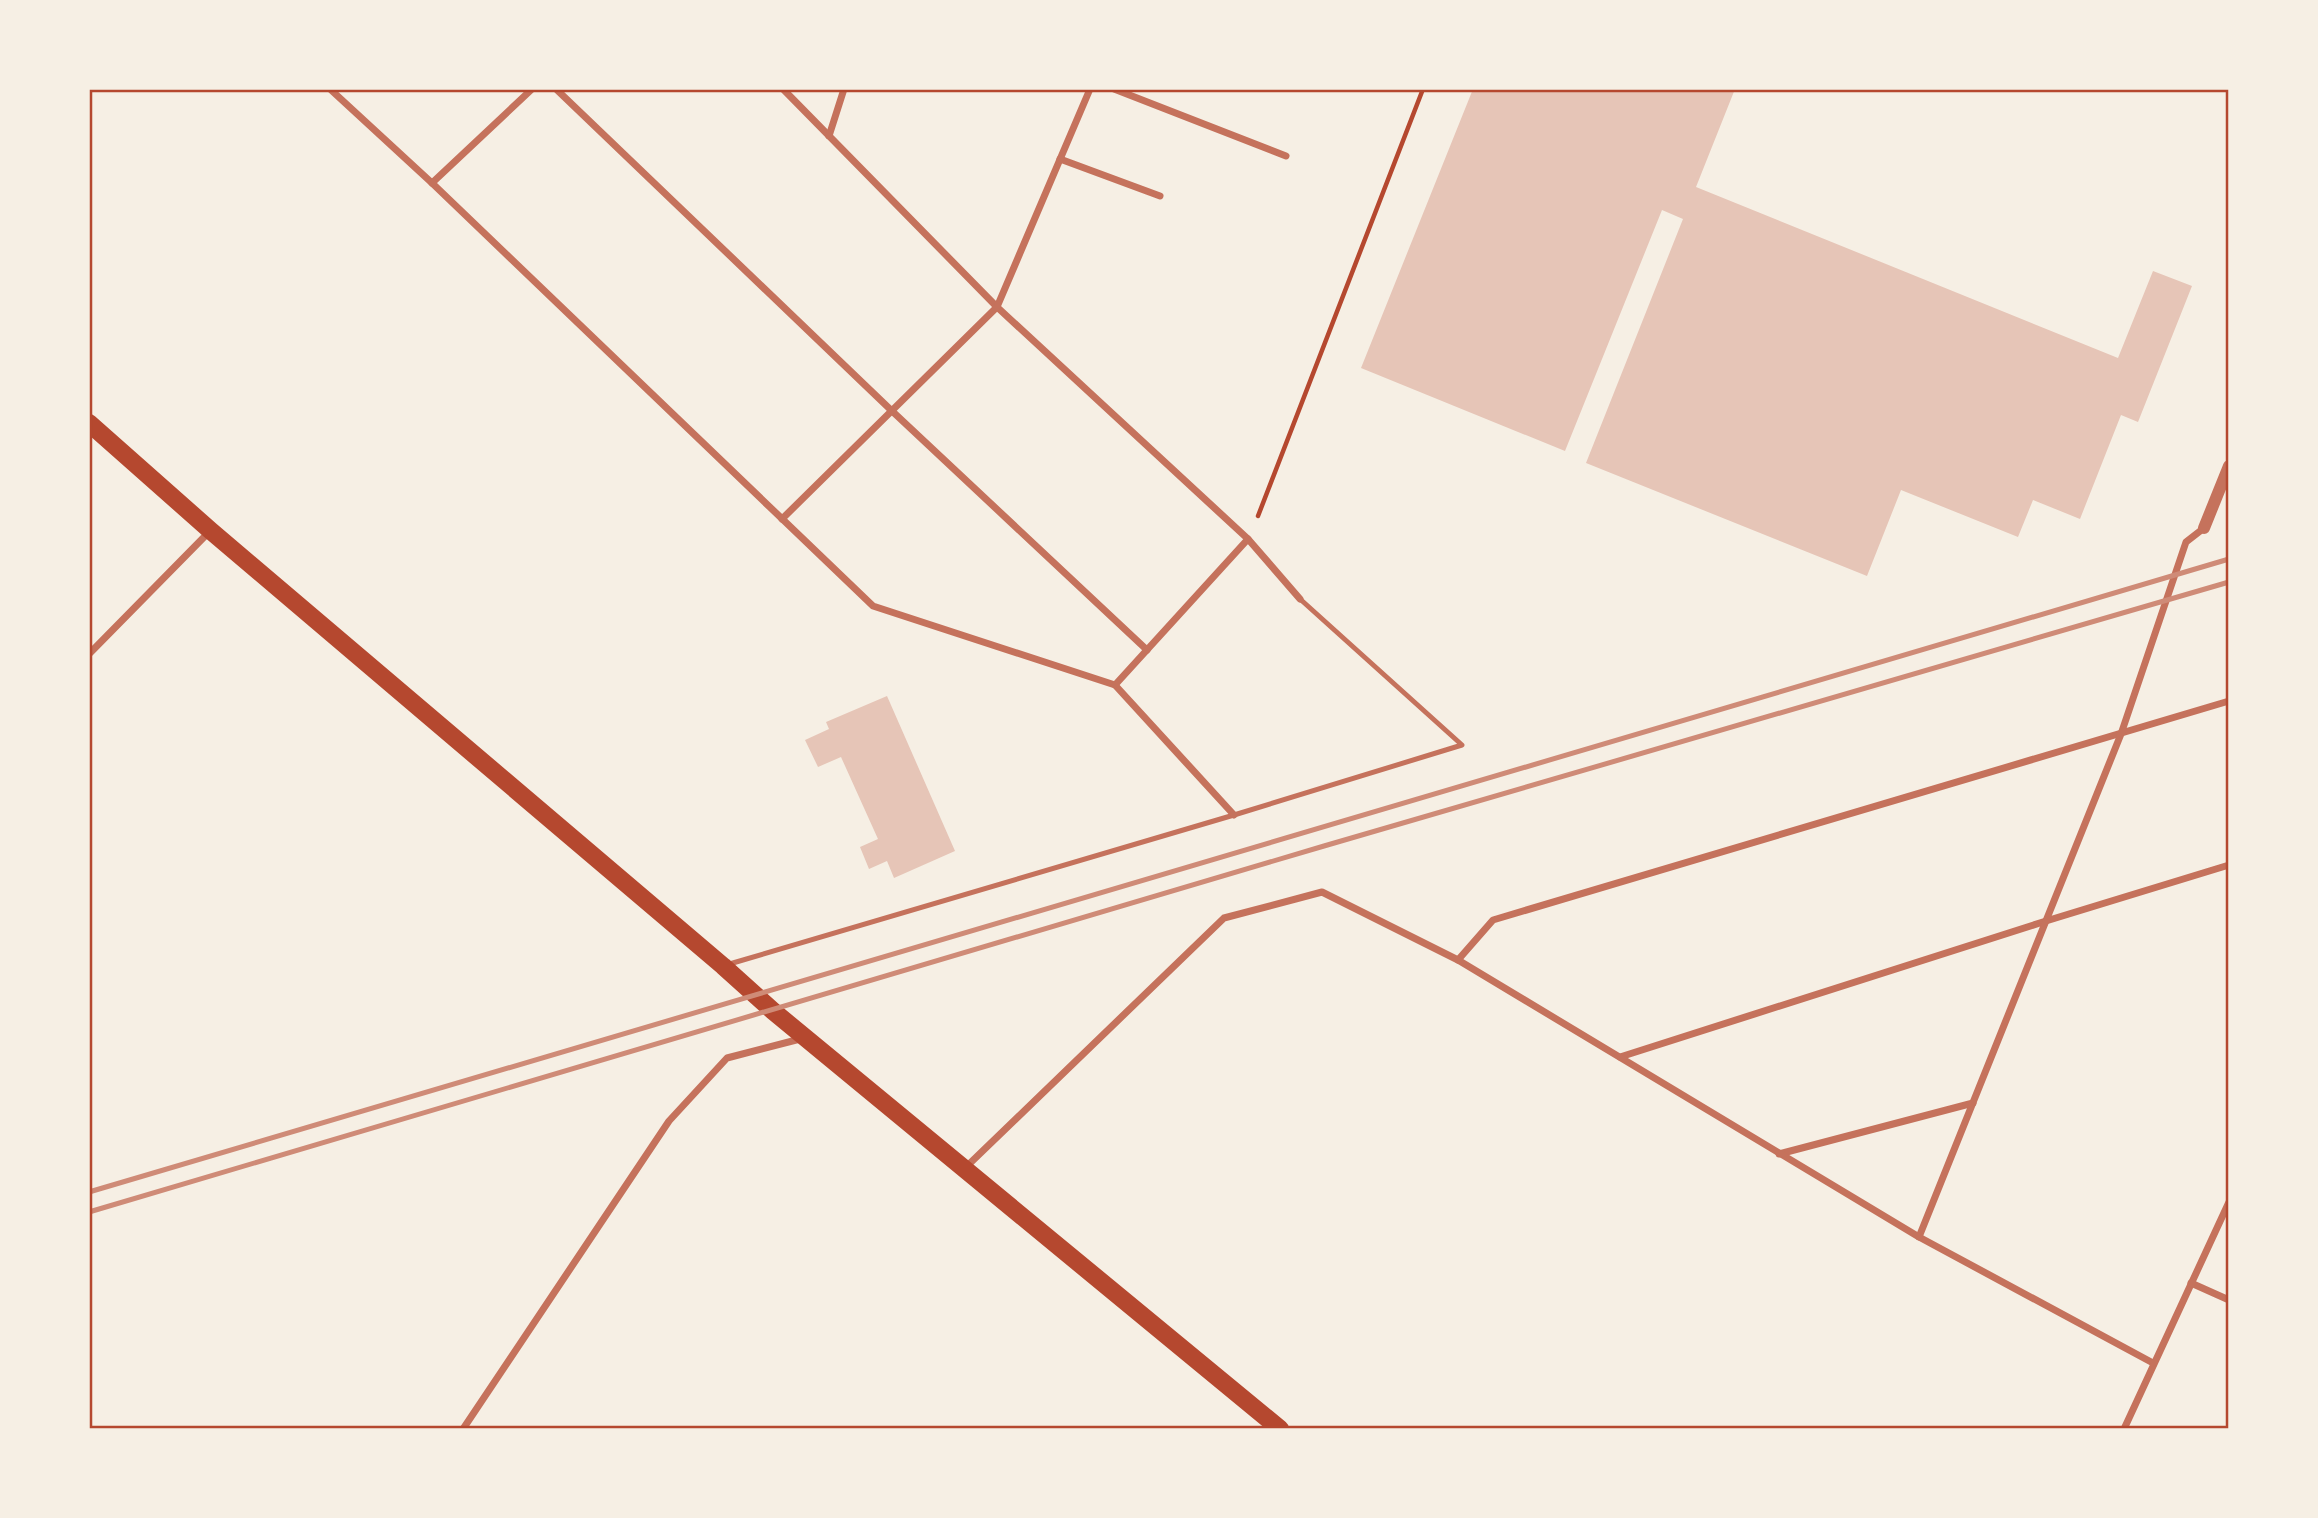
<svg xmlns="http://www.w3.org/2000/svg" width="2318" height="1518" viewBox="0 0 2318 1518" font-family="'Varela Round',sans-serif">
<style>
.building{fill:#e6c5b7}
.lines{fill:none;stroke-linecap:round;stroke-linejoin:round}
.path{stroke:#b5482f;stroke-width:4.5}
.service{stroke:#c5725c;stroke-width:5}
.minor{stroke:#c5725c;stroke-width:7}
.tertiary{stroke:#c5725c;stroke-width:12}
.primary{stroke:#b5482f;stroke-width:18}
.rail{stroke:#cf8b77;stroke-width:5}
.neatline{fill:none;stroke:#b5482f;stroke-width:2.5}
</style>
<rect width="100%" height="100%" fill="#f6efe4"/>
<g class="building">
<path d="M1473 89H1735L1696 187 2118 358 2153 271 2192 286 2138 422 2121 415 2080 519 2033 500 2018 537 1901 490 1867 576 1586 463 1683 219 1662 210 1565 451 1361 368Z"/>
<path d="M887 696 955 851 894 878 887 861 869 869 860 847 878 839 841 757 818 767 805 740 829 729 826 722Z"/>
</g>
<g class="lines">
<path class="path" d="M1258 516 1423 89"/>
<path class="service" d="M726 965 1234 815 1462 745 1300 599"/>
<g class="minor">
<path d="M330 89 432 183 873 606 1115 685 1234 815"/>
<path d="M556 89 892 411 1147 650"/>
<path d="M783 89 997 307 1248 539 1300 599"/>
<path d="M1114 89 1286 156"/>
<path d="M829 136 844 89"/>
<path d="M1060 159 1160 196"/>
<path d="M432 183 532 89"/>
<path d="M782 519 997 307 1090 89"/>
<path d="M89 654 210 531"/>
<path d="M1115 685 1248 539"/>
<path d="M1458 960 1493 920 2229 701"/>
<path d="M1620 1057 2046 921 2229 865"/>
<path d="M1779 1154 1973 1103"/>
<path d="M965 1168 1224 918 1322 892 1458 960 1919 1237 2153 1363"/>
<path d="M1919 1237 2121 734 2186 542 2204 528"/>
<path d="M2191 1283 2229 1300"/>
<path d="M463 1429 669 1121 727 1058 804 1038"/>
<path d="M2124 1429 2229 1202"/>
</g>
<path class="tertiary" d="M2204 528 2229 466"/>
<path class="primary" d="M89 423 211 531 723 966 773 1011 1280 1429"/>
<g class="rail">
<path d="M89 1192 2229 559"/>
<path d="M89 1212 1324 846 2229 582"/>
</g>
</g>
<rect width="2318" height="1518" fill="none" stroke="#f6efe4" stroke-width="182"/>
<rect x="91" y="91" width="2136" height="1336" class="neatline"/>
</svg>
